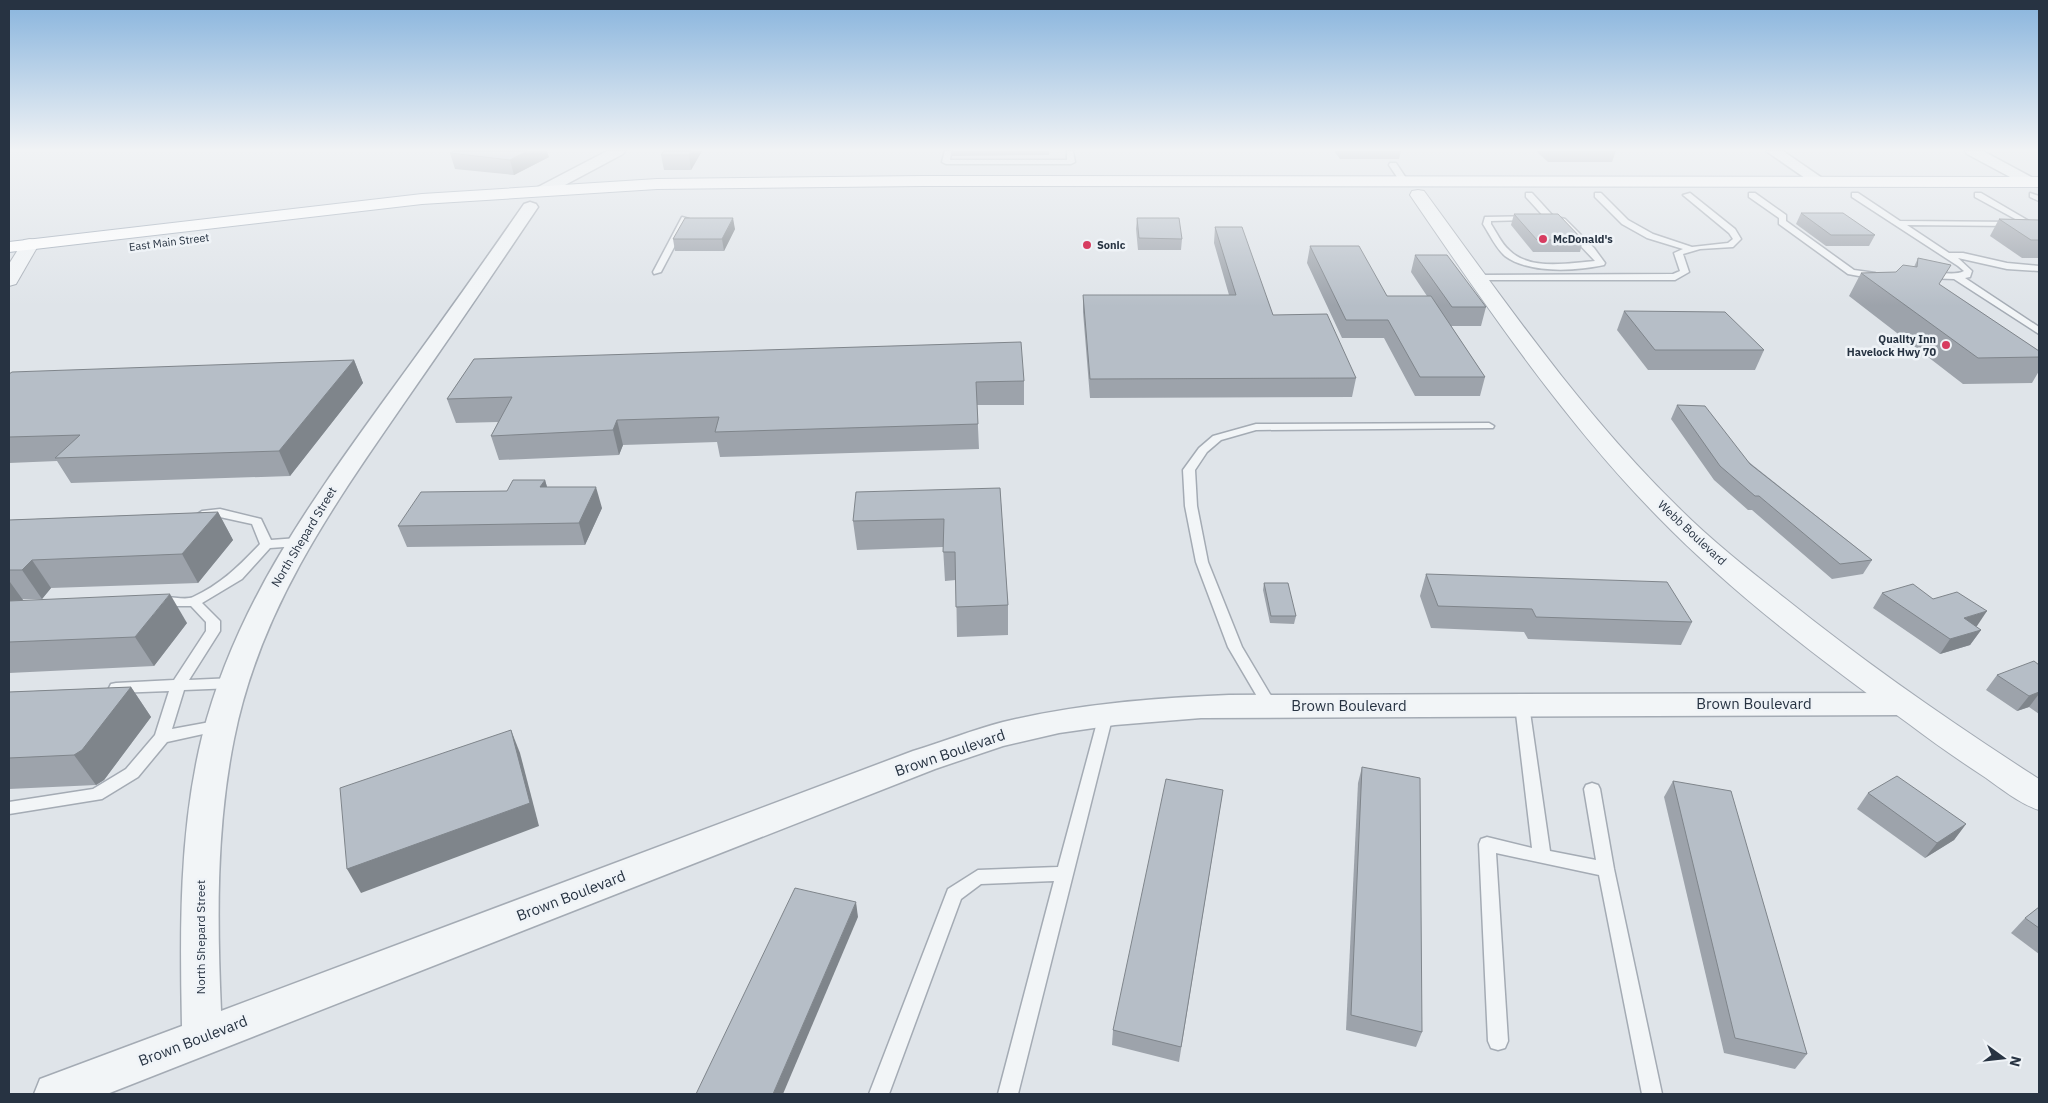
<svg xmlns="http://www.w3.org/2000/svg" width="2048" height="1103" viewBox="0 0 2048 1103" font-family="'IBM Plex Sans',sans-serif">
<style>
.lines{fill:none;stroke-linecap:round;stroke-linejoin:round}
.service-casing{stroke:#a4abb4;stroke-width:3}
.minor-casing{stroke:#a4abb4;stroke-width:3}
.tertiary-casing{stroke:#a4abb4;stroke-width:2}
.primary-casing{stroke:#9ea9b6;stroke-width:2}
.service{fill:#f2f5f7;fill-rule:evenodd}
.minor{fill:#f2f5f7;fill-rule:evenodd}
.tertiary{fill:#f2f5f7;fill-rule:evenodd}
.primary{fill:#fff;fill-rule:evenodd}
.wall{fill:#9da3ab}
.shaded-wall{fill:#7f858b}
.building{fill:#b6bec7;stroke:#7f858b}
.poi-dot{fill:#d73c60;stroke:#eff3f7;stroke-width:2}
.labels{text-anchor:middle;stroke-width:5;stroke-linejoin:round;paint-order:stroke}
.far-poi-label{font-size:11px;font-weight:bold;fill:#273342;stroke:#eff3f7;text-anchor:start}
.far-street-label{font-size:11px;fill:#273342;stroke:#eff3f7}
.street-label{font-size:12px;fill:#273342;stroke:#eff3f7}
.near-street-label{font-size:15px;fill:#273342;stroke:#eff3f7}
</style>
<rect width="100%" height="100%" fill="#dfe4e9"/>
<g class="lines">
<g class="service-casing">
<g id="service">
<path d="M945 151H951L950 160H1067V151H1073L1075 162 1071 164H946L942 162Z"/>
<path d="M1390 163H1396L1408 181 1407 183H1401L1389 165Z"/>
<path d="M1526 193H1532L1553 216 1565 219 1594 248 1605 263 1604 265C1576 271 1529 274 1505 256 1496 248 1490 235 1483 224L1485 217 1532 216 1533 218 1529 220 1491 221V224C1497 233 1501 243 1509 250 1530 271 1568 263 1595 261L1559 223 1547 220 1526 197Z"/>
<path d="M1595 193H1601L1628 220 1653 234 1692 247 1728 243 1733 239 1729 233 1683 195 1690 193 1735 229 1741 239 1733 247 1700 249 1683 254 1689 272 1675 280H1475V276L1478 275 1673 274 1680 271 1674 253 1683 249 1647 238 1622 224 1595 197Z"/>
<path d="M1749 193H1755L1786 215V221L1854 270 1875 273 1879 276 1875 279 1848 274 1779 224V218L1749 197Z"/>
<path d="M1852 193H1858L1900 221 2017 222 2018 224 2014 226 1907 225 1949 253H1963L2007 263 2039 266V271L2007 269 1958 258 1972 271 1970 277 1965 278 2039 327V334L1954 279 1925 278 1924 276C1934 269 1953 277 1964 271L1958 266 1852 197Z"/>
<path d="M1975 193H1981L2039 227V232L1975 197Z"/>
<path d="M2030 193 2039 196V201L2030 197Z"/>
<path d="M682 217 689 219 661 272 654 274 653 272Z"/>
<path d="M1489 423 1494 426 1493 428 1256 430 1221 440 1207 452 1195 470 1197 506 1208 562 1242 647 1277 706 1275 710 1270 711 1265 710 1228 647 1196 562 1185 506 1183 470 1199 448 1213 436 1256 424Z"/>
<path d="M220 509 261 519 271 540 298 538 304 542 298 546 270 548 242 579 202 603 220 621V631L189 680 234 678 239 679 241 683 239 687 234 688 184 690 172 729 221 720 226 721 228 725 226 729 167 742 138 777 102 799 9 814V802L93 789 126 769 155 735 169 691 116 693 111 692 109 688 111 684 116 683 174 680 206 631V622L191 606H159L152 602C160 591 182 602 193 597 221 584 239 566 260 544L252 524 220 517 202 519 196 515 202 511Z"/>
<path d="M1522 700 1527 701 1529 705 1550 851 1596 860 1584 789 1586 785 1592 783 1598 785 1600 789 1614 869 1662 1094H1642L1599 875 1496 853 1508 1041 1505 1048 1498 1050 1491 1048 1488 1041 1479 844 1481 839 1487 837 1532 848 1515 705 1517 701Z"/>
<path d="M1106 710 1111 711 1113 715 1018 1094H998L1054 881 981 884 961 899 889 1094H869L948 889 978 870 1058 867 1099 715 1101 711Z"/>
</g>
</g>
<g class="minor-casing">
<g id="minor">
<path d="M607 151H625L623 154 550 193H538L536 190 538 187Z"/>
<path d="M1766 151H1783L1828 182 1825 185H1815Z"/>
<path d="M1965 151H1983L2035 179 2038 182 2035 185H2025L1967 154Z"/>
<path d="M530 202 536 204 538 207C493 274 448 340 402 406 330 510 259 612 234 739 216 828 217 920 221 1011L913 751C943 742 972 730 1003 722 1077 704 1153 698 1229 695L1902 693 1913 696 1917 704 1913 712 1902 715 1201 718 1115 725 1059 733 1003 746 935 769 107 1094H34L40 1079 182 1026C180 930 179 831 202 737 234 610 305 510 380 406 429 339 477 272 524 204Z"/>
</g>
</g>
<g class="tertiary-casing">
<g id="tertiary">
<path d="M1418 190 1424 191C1504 300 1581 412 1678 507 1711 540 1749 570 1786 599 1867 664 1952 723 2039 779V810C2020 804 2003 790 1986 778 1960 761 1934 743 1909 724 1823 662 1732 593 1658 517 1563 420 1486 306 1410 195L1412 191Z"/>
<path d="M30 239 36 240 39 244 16 284 9 286V264L24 240Z"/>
</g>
</g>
<g class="primary-casing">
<path id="primary" d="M923 176 2039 177V187L923 186 657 189 422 204 9 252V242L422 194 657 179Z"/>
</g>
<use href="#service" class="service"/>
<use href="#minor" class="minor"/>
<use href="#tertiary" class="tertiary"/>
<use href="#primary" class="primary"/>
</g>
<g class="wall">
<path d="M664 151H702L691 170H664L661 155Z"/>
<path d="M952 151H1049V155L952 156Z"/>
<path d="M1334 151H1401L1399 159H1340Z"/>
<path d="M1536 151H1616L1612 162H1548Z"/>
<path d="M450 153 549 157 514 175 455 169Z"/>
<path d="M1801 213 1875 235 1869 246H1826L1796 224Z"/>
<path d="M1514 214 1583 240 1580 252H1533L1511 225Z"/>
<path d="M1137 218 1182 239 1181 250H1138L1136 229Z"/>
<path d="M1999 219 2039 220V258H2022L1990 236Z"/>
<path d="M1215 227 1273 315 1356 378 1352 397 1090 398 1083 312V295H1229L1214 243Z"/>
<path d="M735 229 724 251H675L673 239Z"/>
<path d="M1310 246 1387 296H1427L1411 272 1415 255 1486 307 1481 326H1451L1485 377 1480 396H1415L1384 338H1342L1307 263Z"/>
<path d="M1918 258 1940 285 2039 351V371L2032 383 1963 384 1849 296 1861 273 1896 272 1914 267Z"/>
<path d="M1624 311 1764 350 1755 370H1648L1617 330Z"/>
<path d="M474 359 1024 381V405H977L979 449 720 457 717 442 623 445 619 455 499 460 491 436 498 422 456 423 447 399Z"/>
<path d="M354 360 363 383 290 476 71 483 57 461 9 463V374Z"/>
<path d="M1677 405 1872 560 1863 574 1832 579 1752 510H1748L1714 480 1671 419Z"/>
<path d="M545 480 547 487 602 508 585 545 407 547 398 526 507 491Z"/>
<path d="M1000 488 1008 605V635L957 637 956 580 945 581 943 547 857 550 853 521Z"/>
<path d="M218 512 233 540 198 583 51 588 42 599H22L23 600 187 623 154 666 9 673V520Z"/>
<path d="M1426 574 1692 622 1681 645 1528 639 1524 632 1431 628 1420 596Z"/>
<path d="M1264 583 1296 616 1294 624 1270 623 1263 590Z"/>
<path d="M1882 593 1933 599 1977 626 1976 627 1981 630 1970 645 1940 654 1873 608Z"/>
<path d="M2039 665V714L2029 707 2017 711 1986 690 1997 675Z"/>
<path d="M131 687 151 717 104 780 96 785 9 789V692Z"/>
<path d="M1362 767 1422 1032 1416 1047 1346 1030 1358 783Z"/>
<path d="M1673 781 1807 1054 1795 1069 1724 1053 1664 797Z"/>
<path d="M1223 790 1179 1062 1112 1045 1113 1030Z"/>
<path d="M1868 793 1966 824 1954 840 1925 858 1857 809Z"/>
<path d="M2039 907V954L2011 933 2025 918Z"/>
</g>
<g class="shaded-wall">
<path d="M527 151H547L549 157 514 175 510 160Z"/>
<path d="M691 151H702L691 170 689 155Z"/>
<path d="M733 218 735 229 724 251 722 239Z"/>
<path d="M354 360 363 383 290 476 279 451Z"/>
<path d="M617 420 623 445 619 455 613 430Z"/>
<path d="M545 480 551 501 540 487Z"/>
<path d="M596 487 602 508 585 545 579 523Z"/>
<path d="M218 512 233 540 198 583 182 554Z"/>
<path d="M32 560 51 588 42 599 22 570Z"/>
<path d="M10 582 31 611 9 626V583Z"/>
<path d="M170 594 187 623 154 666 135 637Z"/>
<path d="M1987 611 1977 626 1953 634 1964 618Z"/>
<path d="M1981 630 1970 645 1940 654 1950 639Z"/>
<path d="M131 687 151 717 104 780 96 785 74 755Z"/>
<path d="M2039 692V694L2029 707 2017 711 2029 696Z"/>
<path d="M511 730 520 753 539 826 361 893 347 869Z"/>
<path d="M1966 824 1954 840 1925 858 1937 843Z"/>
<path d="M856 902 858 917 783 1094H773Z"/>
</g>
<g class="building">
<path d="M454 151H527L510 160 450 153Z"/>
<path d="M664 151H691L689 155H661Z"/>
<path d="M1801 213H1843L1875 235H1831Z"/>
<path d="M1514 214H1558L1583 240H1537Z"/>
<path d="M685 218H733L722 239H673Z"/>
<path d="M1137 218H1179L1182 239 1139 238Z"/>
<path d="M1999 219 2039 220V240H2031Z"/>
<path d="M1215 227H1242L1273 315 1327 314 1356 378 1090 379 1083 295H1236Z"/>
<path d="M1310 246H1359L1387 296H1431L1485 377H1420L1388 320H1346Z"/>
<path d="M1415 255H1447L1486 307H1452Z"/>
<path d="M1918 258 1951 265 1939 284 2039 351V357L1978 358 1861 273 1896 272 1903 265 1917 267Z"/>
<path d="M1624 311 1725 312 1764 350H1655Z"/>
<path d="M1021 342 1024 381 976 382 978 424 715 432 719 417 617 420 613 430 491 436 512 397 447 399 474 359Z"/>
<path d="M354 360 279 451 55 458 80 435 9 437V374L12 372Z"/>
<path d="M1677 405 1705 406 1750 464 1872 560 1840 564 1759 496H1755L1720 466Z"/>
<path d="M513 480H545L540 487H596L579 523 398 526 421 492 507 491Z"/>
<path d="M1000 488 1008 605 956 607 955 552H943L944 519 853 521 856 492Z"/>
<path d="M218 512 182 554 32 560 22 570H9V520Z"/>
<path d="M1426 574 1667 582 1692 622 1536 617 1532 609 1438 606Z"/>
<path d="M1264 583H1288L1296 616H1271Z"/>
<path d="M1913 584 1933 599 1957 592 1987 611 1964 618 1981 630 1950 639 1882 593Z"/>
<path d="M170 594 135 637 9 642V601Z"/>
<path d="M2034 661 2039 665V692L2029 696 1997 675Z"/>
<path d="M131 687 82 750 74 755 9 758V692Z"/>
<path d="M511 730 530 803 347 869 340 788Z"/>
<path d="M1362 767 1420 778 1422 1032 1351 1015Z"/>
<path d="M1897 776 1966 824 1937 843 1868 793Z"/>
<path d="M1166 779 1223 790 1181 1047 1113 1030Z"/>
<path d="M1673 781 1731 791 1807 1054 1735 1038Z"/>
<path d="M795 888 856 902 773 1094H696Z"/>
<path d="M2039 907V928L2025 918Z"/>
</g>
<linearGradient id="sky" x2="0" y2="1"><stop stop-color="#88b4dd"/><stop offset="0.49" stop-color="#f1f3f5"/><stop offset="1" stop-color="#f1f3f5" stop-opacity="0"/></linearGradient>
<rect width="2048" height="306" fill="url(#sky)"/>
<g class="poi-dot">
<circle cx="1543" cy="239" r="5"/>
<circle cx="1087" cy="245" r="5"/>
<circle cx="1946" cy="345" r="5"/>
</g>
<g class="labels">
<g class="far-poi-label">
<text x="1553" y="243">McDonald's</text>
<text x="1097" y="249">Sonic</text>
<text x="1936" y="343" text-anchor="end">Quality Inn<tspan x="1936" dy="13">Havelock Hwy 70</tspan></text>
</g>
<g class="far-street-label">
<text transform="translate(169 242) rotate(-7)" y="4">East Main Street</text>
</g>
<g class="street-label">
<text transform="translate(1692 533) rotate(43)" y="4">Webb Boulevard</text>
<text transform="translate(304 537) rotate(-59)" y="4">North Shepard Street</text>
<text transform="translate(201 937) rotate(-90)" y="4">North Shepard Street</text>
</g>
<g class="near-street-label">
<text x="1754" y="709">Brown Boulevard</text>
<text x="1349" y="711">Brown Boulevard</text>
<text transform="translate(950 753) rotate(-19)" y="5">Brown Boulevard</text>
<text transform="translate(571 896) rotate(-21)" y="5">Brown Boulevard</text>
<text transform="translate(193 1041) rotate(-21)" y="5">Brown Boulevard</text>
</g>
</g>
<rect width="2048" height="1103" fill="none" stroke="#273342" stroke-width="20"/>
<g transform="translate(2003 1058) rotate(105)" stroke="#eff3f7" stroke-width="4" paint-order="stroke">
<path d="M0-4L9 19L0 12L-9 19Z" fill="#273342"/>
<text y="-8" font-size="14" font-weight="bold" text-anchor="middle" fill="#273342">N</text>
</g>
</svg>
